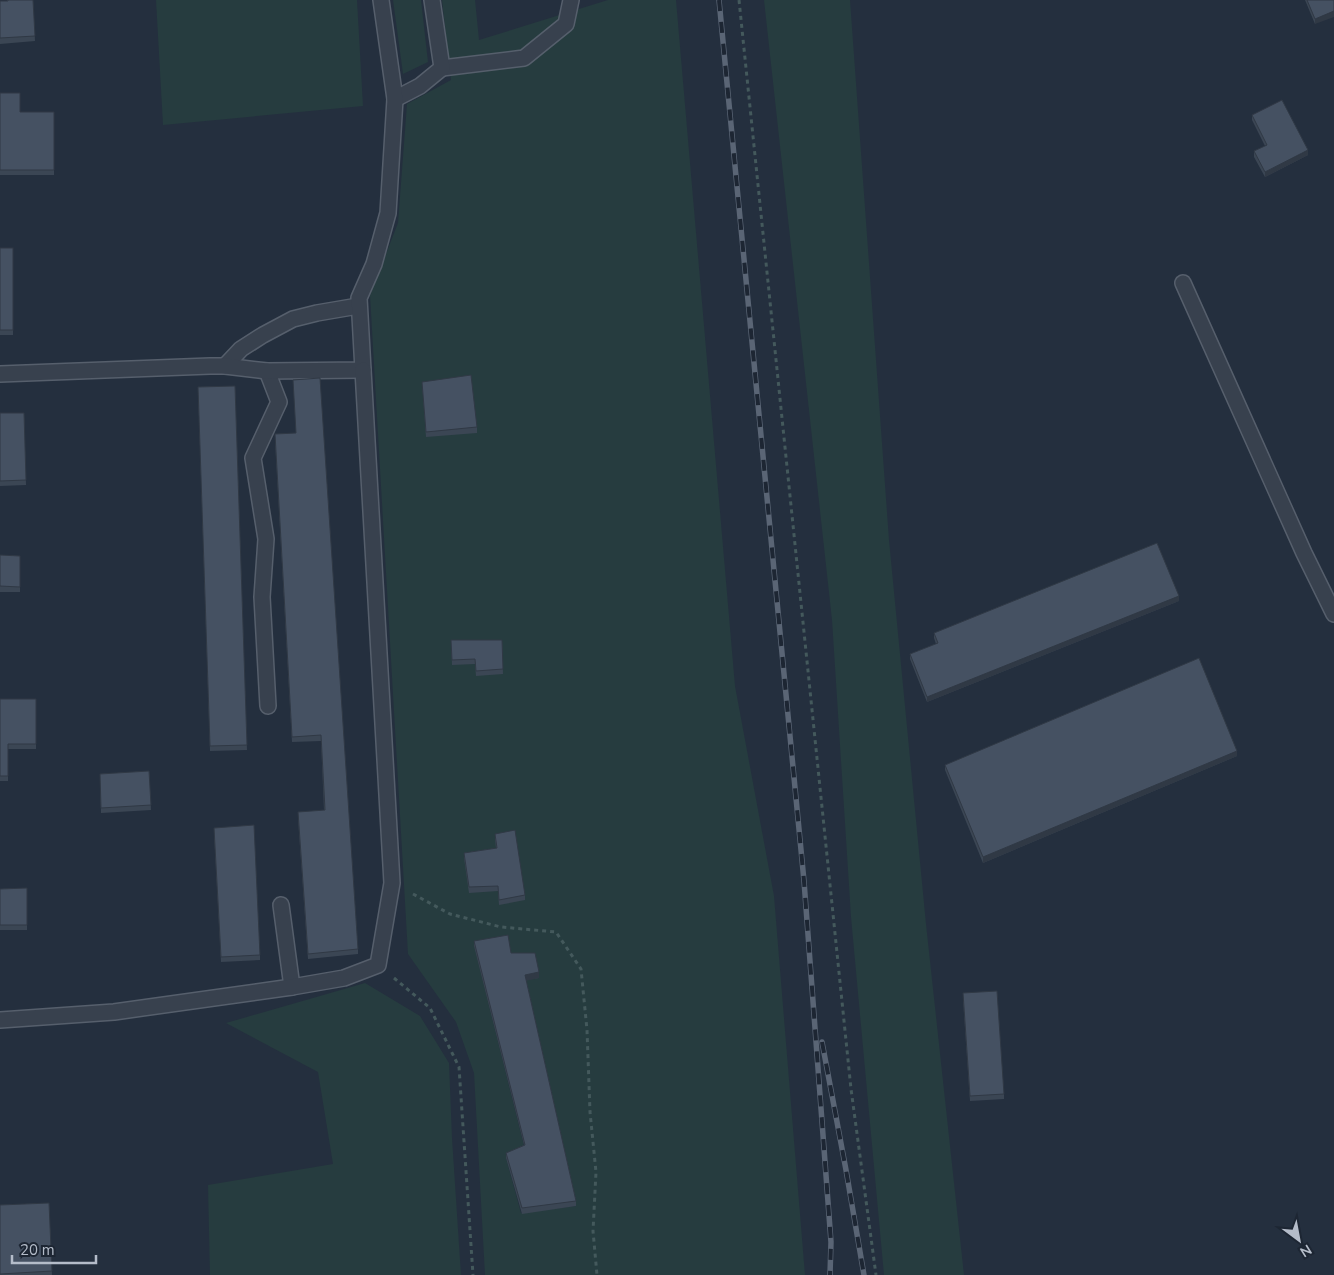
<svg xmlns="http://www.w3.org/2000/svg" width="1334" height="1275" viewBox="0 0 1334 1275" font-family="'Nunito Sans',sans-serif">
<style>
.green{fill:#263c3f;fill-rule:evenodd}
.lines{fill:none;stroke-linecap:round;stroke-linejoin:round}
.lane-casing{stroke:#565f6c;stroke-width:18}
.path{stroke:#44595c;stroke-width:3;stroke-dasharray:4 4;stroke-linecap:butt}
.lane{stroke:#38414e;stroke-width:15}
.rail-casing{stroke:#5a6575;stroke-width:5.5}
.rail{stroke:#1d2633;stroke-width:4;stroke-dasharray:11;stroke-linecap:butt}
.wall{fill:#3b4654}
.shaded-wall{fill:#303945}
.building{fill:#455162;stroke:#303945}
</style>
<rect width="100%" height="100%" fill="#242f3e"/>
<g class="green">
<path d="M156 0H357L363 106 163 125Z"/>
<path d="M393 0H421L428 62 403 74Z"/>
<path d="M442 0H475L479 40 608 0H676L735 686 774 896 805 1275H485L474 1073 456 1022 408 954 370 295 398 223 407 104 451 80ZM474 945 511 958 576 1206 521 1213 506 1158 525 1150Z"/>
<path d="M764 0H850L889 540 926 924 964 1275H884L851 917 832 620Z"/>
<path d="M365 983 420 1016 449 1063 452 1138 461 1275H210L208 1185 333 1164 318 1072 226 1023Z"/>
</g>
<g class="lines">
<g class="lane-casing">
<g id="lane">
<path d="M442 68 524 58 566 24 571 0"/>
<path d="M395 99 420 86 442 68 432 0"/>
<path d="M1183 283 1304 553 1334 614"/>
<path d="M225 366 241 349 263 335 293 319 317 313 358 306"/>
<path d="M267 371 279 402 253 458 266 539 262 597 268 706"/>
<path d="M0 374 210 366H225L267 371 363 370 359 298 374 264 388 213 395 99 381 0"/>
<path d="M281 905 292 987"/>
<path d="M0 1020 114 1012 292 987 344 978 378 965 392 883 363 370"/>
</g>
</g>
<g class="path">
<path d="M739 0 851 1089 876 1275"/>
<path d="M413 894 450 914 501 927 556 932 581 969 587 1030 590 1112 596 1172 593 1231 597 1275"/>
<path d="M394 978 430 1008 459 1067 473 1275"/>
</g>
<use href="#lane" class="lane"/>
<g class="rail-casing">
<g id="rail">
<path d="M719 0 804 881 831 1242 830 1275"/>
<path d="M822 1042 846 1170 864 1275"/>
</g>
</g>
<use href="#rail" class="rail"/>
</g>
<g class="wall">
<path d="M7 0H33L35 41 0 44V1H7Z"/>
<path d="M1305 0H1334L1315 24Z"/>
<path d="M0 93 20 112H54V175H0Z"/>
<path d="M1252 115 1308 155 1265 177 1254 157V151L1265 146 1252 120Z"/>
<rect x="0" y="248" width="13" height="87"/>
<path d="M422 382 477 427V433L426 437Z"/>
<path d="M235 386 247 750 210 751 198 387Z"/>
<path d="M0 413H24L26 485 0 486Z"/>
<path d="M275 440 358 949V954L308 959 298 818 324 810 321 741 292 742Z"/>
<path d="M0 555 20 556V592H0Z"/>
<path d="M1179 601 927 702 910 659V654L936 644 934 638V633Z"/>
<path d="M451 640H502L503 674 476 676 475 664 452 665Z"/>
<path d="M0 699H36V749H8V781H0Z"/>
<path d="M1237 756 983 863 945 770V765Z"/>
<path d="M149 771 151 810 101 813 100 774Z"/>
<path d="M214 833 260 955V960L221 962Z"/>
<path d="M495 834 525 895V900L499 905 498 891 469 893 464 858V853L496 848 495 840Z"/>
<path d="M27 888V930H0V889Z"/>
<path d="M474 941 511 953 539 978 526 980 576 1201V1206L522 1214 506 1158V1153L524 1145 474 946Z"/>
<path d="M963 999 1004 1094V1099L970 1101Z"/>
<path d="M49 1203 52 1275H0V1205Z"/>
</g>
<g class="shaded-wall">
<path d="M1334 11V17L1315 24V19Z"/>
<path d="M1308 150V155L1265 177V172Z"/>
<path d="M1179 596V601L927 702V697Z"/>
<path d="M1237 751V756L983 863V857Z"/>
<path d="M539 972V978L525 981V975Z"/>
</g>
<g class="building">
<path d="M8 0H33L35 36 0 38V1H8Z"/>
<path d="M1307 0H1334V11L1315 19Z"/>
<path d="M0 93H20V112H54V170H0Z"/>
<path d="M1282 100 1308 150 1265 172 1254 151 1267 145 1252 115Z"/>
<rect x="0" y="248" width="13" height="82"/>
<path d="M471 375 477 427 426 432 422 382Z"/>
<path d="M320 378 358 949 308 954 298 812 325 810 321 735 292 737 275 434 296 433 293 380Z"/>
<path d="M235 386 247 745 210 746 198 387Z"/>
<path d="M0 413H24L26 480 0 481Z"/>
<path d="M1157 543 1179 596 927 697 910 654 938 643 934 633Z"/>
<path d="M0 555 20 556V587L0 586Z"/>
<path d="M451 640H502L503 669 476 671 475 659 452 660Z"/>
<path d="M1199 658 1237 751 983 857 945 765Z"/>
<path d="M0 699H36V744H8V776H0Z"/>
<path d="M149 771 151 805 101 808 100 774Z"/>
<path d="M254 825 260 955 221 957 214 828Z"/>
<path d="M515 830 525 895 499 900 498 886 469 887 464 853 497 848 495 834Z"/>
<path d="M27 888V925H0V889Z"/>
<path d="M508 935 511 953H535L539 972 525 975 576 1201 522 1208 506 1153 525 1145 474 941Z"/>
<path d="M997 991 1004 1094 970 1096 963 993Z"/>
<path d="M49 1203 52 1271 0 1274V1205Z"/>
</g>
<g transform="translate(1299 1240) rotate(148)" stroke="#1d2633" stroke-width="4" paint-order="stroke">
<path d="M0-4L9 19L0 12L-9 19Z" fill="#b4bcc9"/>
<text y="-8" font-size="14" font-weight="bold" text-anchor="middle" fill="#b4bcc9">N</text>
</g>
<path d="M12 1255v8h84v-8" fill="none" stroke="#b4bcc9" stroke-width="2.5"/>
<text x="20" y="1255" font-size="15" fill="#b4bcc9" stroke="#1d2633" stroke-width="4" paint-order="stroke">20 m</text>
</svg>
